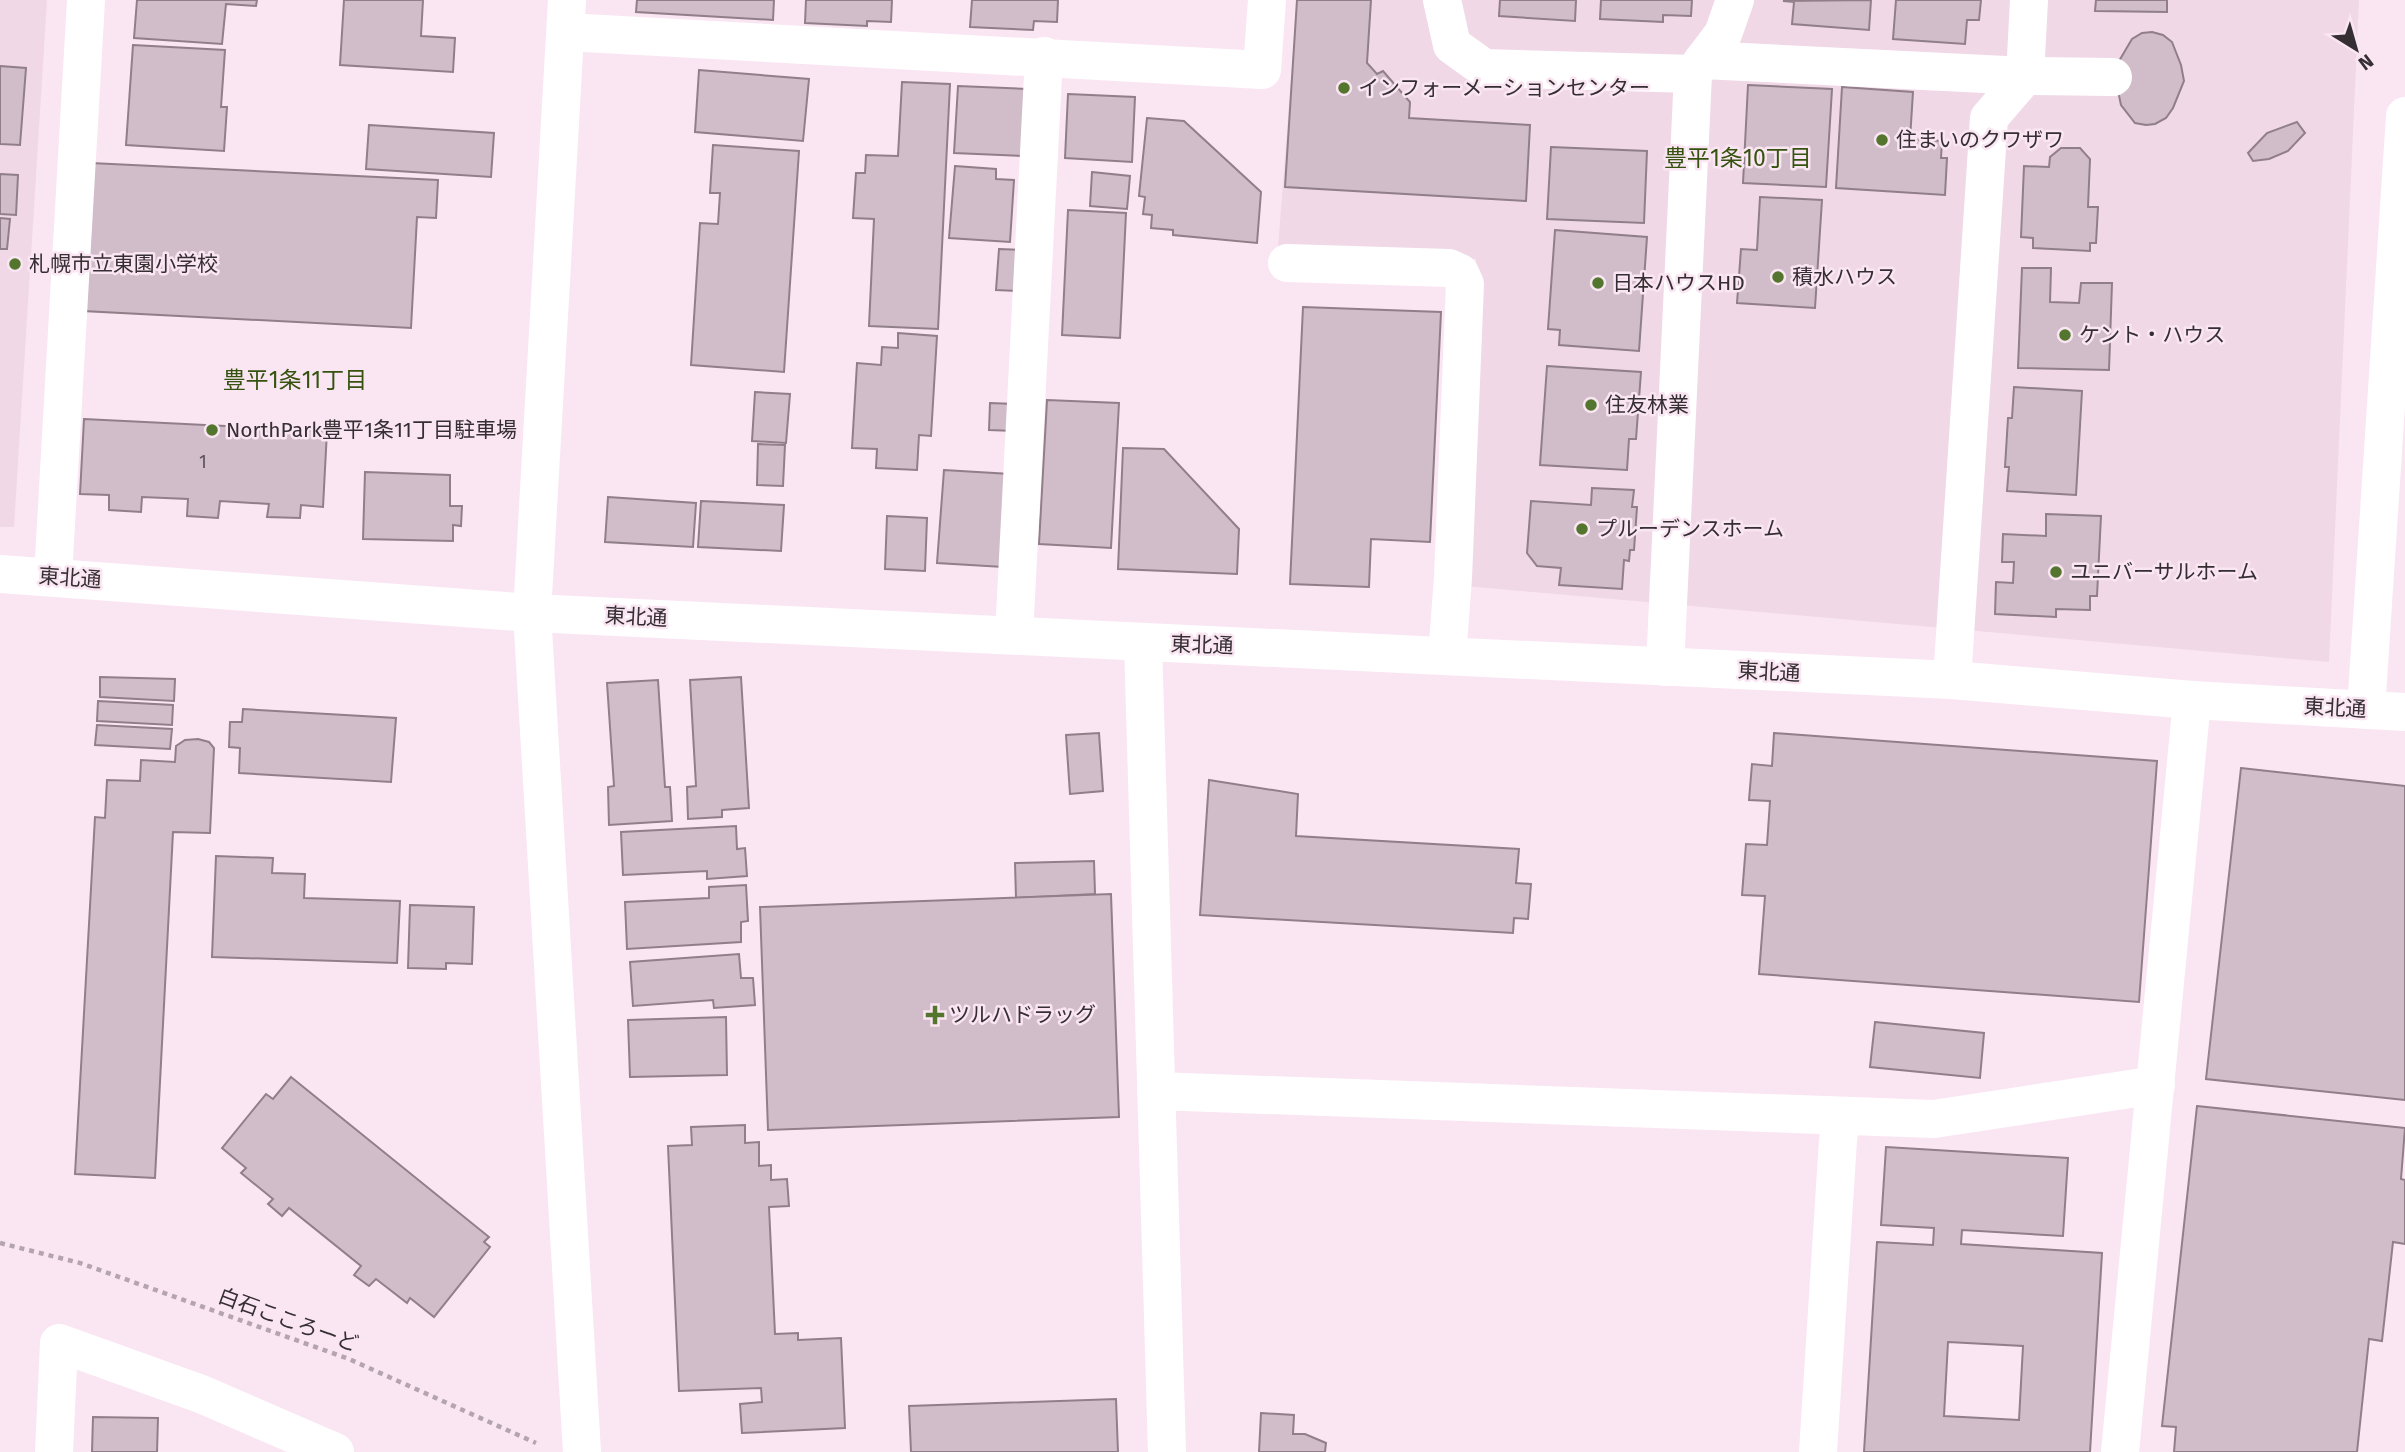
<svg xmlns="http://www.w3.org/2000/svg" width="2405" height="1452" viewBox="0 0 2405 1452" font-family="'Fira Sans','Noto Sans JP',sans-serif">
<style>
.built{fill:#f1d8e7}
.building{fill:#d0bdc9;stroke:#907e89;stroke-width:2;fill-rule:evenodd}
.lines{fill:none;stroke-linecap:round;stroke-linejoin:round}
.path{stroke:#b3a4ad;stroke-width:4.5;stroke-dasharray:5 5;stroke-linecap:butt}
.minor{stroke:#fff;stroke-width:38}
.poi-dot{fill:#53752d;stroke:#fae6f2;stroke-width:2.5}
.labels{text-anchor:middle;stroke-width:5;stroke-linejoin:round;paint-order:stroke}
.number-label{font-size:18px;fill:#5c5258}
.poi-label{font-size:21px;fill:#352e32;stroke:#fae6f2;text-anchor:start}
.street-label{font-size:21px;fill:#352e32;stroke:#fae6f2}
.neighbourhood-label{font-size:23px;fill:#35530f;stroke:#fae6f2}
</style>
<rect width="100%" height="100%" fill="#fae6f2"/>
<g class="built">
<path d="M0 0H47L14 527H0Z"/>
<path d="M1297 0H2359L2329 662 1464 586 1476 259 1278 248Z"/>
</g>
<g class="building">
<path d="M137 0H257L256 6 226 4 222 44 134 38Z"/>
<path d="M344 0H423L421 36 455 38 453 72 340 65Z"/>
<path d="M637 0H774L773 20 636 12Z"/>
<path d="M806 0H892L891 22 867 21V26L805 23Z"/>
<path d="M972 0H1058L1057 22 1034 21 1033 30 970 27Z"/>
<path d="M1297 0H1371L1367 63 1377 74 1383 71 1410 102 1409 118 1530 125 1526 201 1285 187Z"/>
<path d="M1500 0H1576L1575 21 1499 16Z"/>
<path d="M1601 0H1692L1691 16 1663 15V22L1600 19Z"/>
<path d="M1871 0 1869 30 1792 24 1794 2 1783 1Z"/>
<path d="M1896 0H1981L1979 20H1967L1965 44 1893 39Z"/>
<path d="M2096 0H2167V12L2095 11Z"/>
<path d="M2152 32 2163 35 2172 42 2181 65 2184 81 2173 108 2166 118 2155 124 2146 125 2135 123 2121 105 2118 91 2119 61 2132 39 2142 33Z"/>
<path d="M133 45 225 50 221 107H227L224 151 126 145Z"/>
<path d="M0 66 26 68 20 145 0 144Z"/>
<path d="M699 70 809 79 803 141 695 132Z"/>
<path d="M902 82 950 84 938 329 869 326 874 219 853 218 856 173H865L866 155 898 156Z"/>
<path d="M1748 85 1832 89 1826 187 1743 183Z"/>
<path d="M958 86 1027 89 1024 156 954 153Z"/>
<path d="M1842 87 1913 92 1910 139 1942 141 1941 158H1947L1945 195 1836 188Z"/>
<path d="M1068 94 1135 97 1132 162 1065 158Z"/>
<path d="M1147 118 1184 121 1261 192 1257 243 1173 235V230L1151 228 1152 215 1143 214 1145 197 1139 196Z"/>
<path d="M2297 122 2305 133 2288 151 2269 159 2253 161 2248 153 2267 133Z"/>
<path d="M369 125 494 133 491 177 366 169Z"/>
<path d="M713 145 799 151 784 372 691 365 700 223 718 224 720 193H710Z"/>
<path d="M1551 147 1647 151 1644 223 1547 219Z"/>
<path d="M2061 148H2080L2090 159 2088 207H2098L2096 243H2090V251L2033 248V238L2021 237 2024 166 2049 167 2050 157Z"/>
<path d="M91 163 438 180 436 218 417 217 411 328 83 311Z"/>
<path d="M955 166 996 169V179L1014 180 1010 242 949 238Z"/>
<path d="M1092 172 1130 176 1127 209 1090 206Z"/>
<path d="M0 174 18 175 16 215 0 214Z"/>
<path d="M1760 197 1822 200 1815 308 1737 303 1741 249 1757 250Z"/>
<path d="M1068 210 1126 213 1120 338 1062 335Z"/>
<path d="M0 218 10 219 7 249H0Z"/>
<path d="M1555 230 1647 237 1639 351 1559 345 1560 330 1548 329Z"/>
<path d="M999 249 1021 250 1018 291 996 290Z"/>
<path d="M2022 268H2051L2050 302 2079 303 2081 283H2112L2109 370 2018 368Z"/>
<path d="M1303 307 1441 312 1430 542 1371 539 1369 587 1290 584Z"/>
<path d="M898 333 937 336 931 436 919 435 917 470 876 468 877 449 852 448 857 363 881 365 882 347 898 348Z"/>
<path d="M1547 366 1641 372 1636 439H1629L1627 470 1540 465Z"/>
<path d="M2014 387 2082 391 2076 495 2007 491 2009 467H2005L2008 418H2012Z"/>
<path d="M755 392 790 394 786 443 752 441Z"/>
<path d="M1047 400 1119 403 1111 548 1039 544Z"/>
<path d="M990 403 1015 404 1014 431 989 430Z"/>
<path d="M84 419 327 431 323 507 301 505 300 518 267 517 269 504 220 501 218 518 187 516 188 499 142 497 141 512 109 510V495L80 494Z"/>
<path d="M758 444 785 445 783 486 757 485Z"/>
<path d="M1123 448 1164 449 1239 529 1237 574 1118 569Z"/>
<path d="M944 470 1010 474 1003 567 937 563Z"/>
<path d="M365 472 450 475V506H462L461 526 453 525V541L363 539Z"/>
<path d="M1592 488 1634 490 1632 507H1637L1634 550H1630L1629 561 1624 560 1622 589 1559 585 1561 568 1537 566 1527 553 1531 501 1591 505Z"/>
<path d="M608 497 696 503 693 547 605 542Z"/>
<path d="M701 501 784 505 781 551 698 547Z"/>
<path d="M2046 514 2101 516 2097 596H2090V610L2056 609V617L1995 614 1996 582 2013 583 2014 562H2002L2003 534 2046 536Z"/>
<path d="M887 516 927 518 925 571 885 569Z"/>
<path d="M100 677 175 679 174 701 100 697Z"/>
<path d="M741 677 749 808 722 810V817L688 819 687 787 696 786 690 680Z"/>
<path d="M658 680 665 787H670L672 821 609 825 608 787 614 786 607 683Z"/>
<path d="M98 701 173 705 172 725 97 721Z"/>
<path d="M243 709 396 718 391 782 239 773 240 748 229 747 230 722H242Z"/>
<path d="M97 725 172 729 170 749 95 745Z"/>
<path d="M1099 733 1103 791 1070 794 1066 735Z"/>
<path d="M1774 733 2157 761 2139 1002 1759 974 1765 896 1742 895 1746 844 1767 845 1770 801 1749 800 1752 764 1772 766Z"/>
<path d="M198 739 209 742 214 748 210 833 173 832 155 1178 75 1174 95 817 105 818 107 780 140 781 141 760 175 762 176 746 185 740Z"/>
<path d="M2241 768 2405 786V1100L2206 1079Z"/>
<path d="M1209 780 1298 794 1296 836 1519 849 1516 883 1531 884 1528 919 1514 918 1513 933 1200 915Z"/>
<path d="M736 826 737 849 745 848 747 876 707 879V871L623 875 621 832Z"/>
<path d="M216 856 273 858 272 873 305 874 304 898 400 901 397 963 212 957Z"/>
<path d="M1094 861 1095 894 1016 898 1015 863Z"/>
<path d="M746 885 748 921 741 922V942L627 949 625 902 709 898V887Z"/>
<path d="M1111 894 1119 1117 768 1130 760 907Z"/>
<path d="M410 905 474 907 472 964 446 963V969L408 968Z"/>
<path d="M739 954 741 978H753L755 1005 714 1008 713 1000 633 1006 630 962Z"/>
<path d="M726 1017 727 1075 630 1077 628 1020Z"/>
<path d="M1875 1022 1984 1033 1980 1078 1870 1067Z"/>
<path d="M291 1077 489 1237 484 1242 490 1247 434 1317 410 1298 407 1303 376 1279 369 1286 354 1275 361 1266 289 1208 282 1216 268 1204 273 1199 241 1173 246 1168 222 1148 266 1094 273 1099Z"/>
<path d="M2197 1106 2405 1128 2401 1179 2405 1180V1244L2393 1242 2382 1341 2369 1339 2357 1452H2174L2176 1427 2162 1426Z"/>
<path d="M745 1125V1143L759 1142V1166L771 1165V1180L787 1179 789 1206 769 1207 775 1334 798 1333V1340L841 1338 845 1428 742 1433 740 1404 762 1402 761 1388 679 1391 668 1146 692 1145 691 1127Z"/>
<path d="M1886 1147 2068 1158 2063 1236 1962 1230 1961 1244 2102 1253 2090 1452H1864L1877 1242 1933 1245 1934 1228 1881 1225ZM1948 1342 2023 1346 2019 1420 1944 1416Z"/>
<path d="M1116 1399 1118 1452H911L909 1406Z"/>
<path d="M1261 1413 1294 1415 1293 1434H1305L1326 1443 1325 1452H1259Z"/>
<path d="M93 1417 158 1418 157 1452H92Z"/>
</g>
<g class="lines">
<path class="path" d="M0 1243 80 1263 349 1359 536 1443"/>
<g class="minor">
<path d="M567 0 532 613 582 1452"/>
<path d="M1442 0 1452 45 1484 68 1693 74"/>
<path d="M566 32 1262 70 1267 0"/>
<path d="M1703 60 2025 76 2113 77"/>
<path d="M1287 263 1449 268 1460 273 1465 284 1453 578 1447 656"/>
<path d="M0 574 532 613 1952 680 2192 700 2405 712"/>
<path d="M53 576 86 0"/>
<path d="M1014 635 1044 56"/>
<path d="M1143 643 1167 1452"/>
<path d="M1665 667 1693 74 1723 34 1735 0"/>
<path d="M1952 680 1989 118 2025 76 2029 0"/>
<path d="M2366 710 2405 116"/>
<path d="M1156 1091 1934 1119 2156 1085"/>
<path d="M54 1452 59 1343 201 1394 335 1452"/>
<path d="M1818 1452 1838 1140 1841 1117"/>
<path d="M2120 1452 2192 700"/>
</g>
</g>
<g class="poi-dot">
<circle cx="1344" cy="88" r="7"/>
<circle cx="1882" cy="140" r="7"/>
<circle cx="15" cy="264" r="7"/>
<circle cx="1778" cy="277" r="7"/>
<circle cx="1598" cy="283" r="7"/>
<circle cx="2065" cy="335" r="7"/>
<circle cx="1591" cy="405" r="7"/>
<circle cx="212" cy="430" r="7"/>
<circle cx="1582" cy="529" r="7"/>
<circle cx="2056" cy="572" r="7"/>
<path d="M931.5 1004.5h7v7h7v7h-7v7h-7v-7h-7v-7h7z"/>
</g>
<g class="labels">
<g class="number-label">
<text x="203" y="468">1</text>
</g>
<g class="poi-label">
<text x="1358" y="95">インフォーメーションセンター</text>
<text x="1896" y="147">住まいのクワザワ</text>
<text x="29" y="271">札幌市立東園小学校</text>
<text x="1792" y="284">積水ハウス</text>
<text x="1612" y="290">日本ハウスHD</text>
<text x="2079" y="342">ケント・ハウス</text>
<text x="1605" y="412">住友林業</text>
<text x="226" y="437">NorthPark豊平1条11丁目駐車場</text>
<text x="1596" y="536">プルーデンスホーム</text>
<text x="2070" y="579">ユニバーサルホーム</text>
<text x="949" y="1022">ツルハドラッグ</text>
</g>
<g class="street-label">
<text transform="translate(70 578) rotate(4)" y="7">東北通</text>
<text transform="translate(636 617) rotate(3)" y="7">東北通</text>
<text transform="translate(1202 645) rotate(2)" y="7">東北通</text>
<text transform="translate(1769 672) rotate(3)" y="7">東北通</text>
<text transform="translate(2335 708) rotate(3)" y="7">東北通</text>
<text transform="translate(288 1320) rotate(20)" y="7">白石こころーど</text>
</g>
<g class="neighbourhood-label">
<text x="1738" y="166">豊平1条10丁目</text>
<text x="295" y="388">豊平1条11丁目</text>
</g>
</g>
<g transform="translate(2356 49) rotate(143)" stroke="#fae6f2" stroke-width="5" paint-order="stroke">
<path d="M0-5L12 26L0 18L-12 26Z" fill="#352e32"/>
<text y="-10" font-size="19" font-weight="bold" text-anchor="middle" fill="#352e32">N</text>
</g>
</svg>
